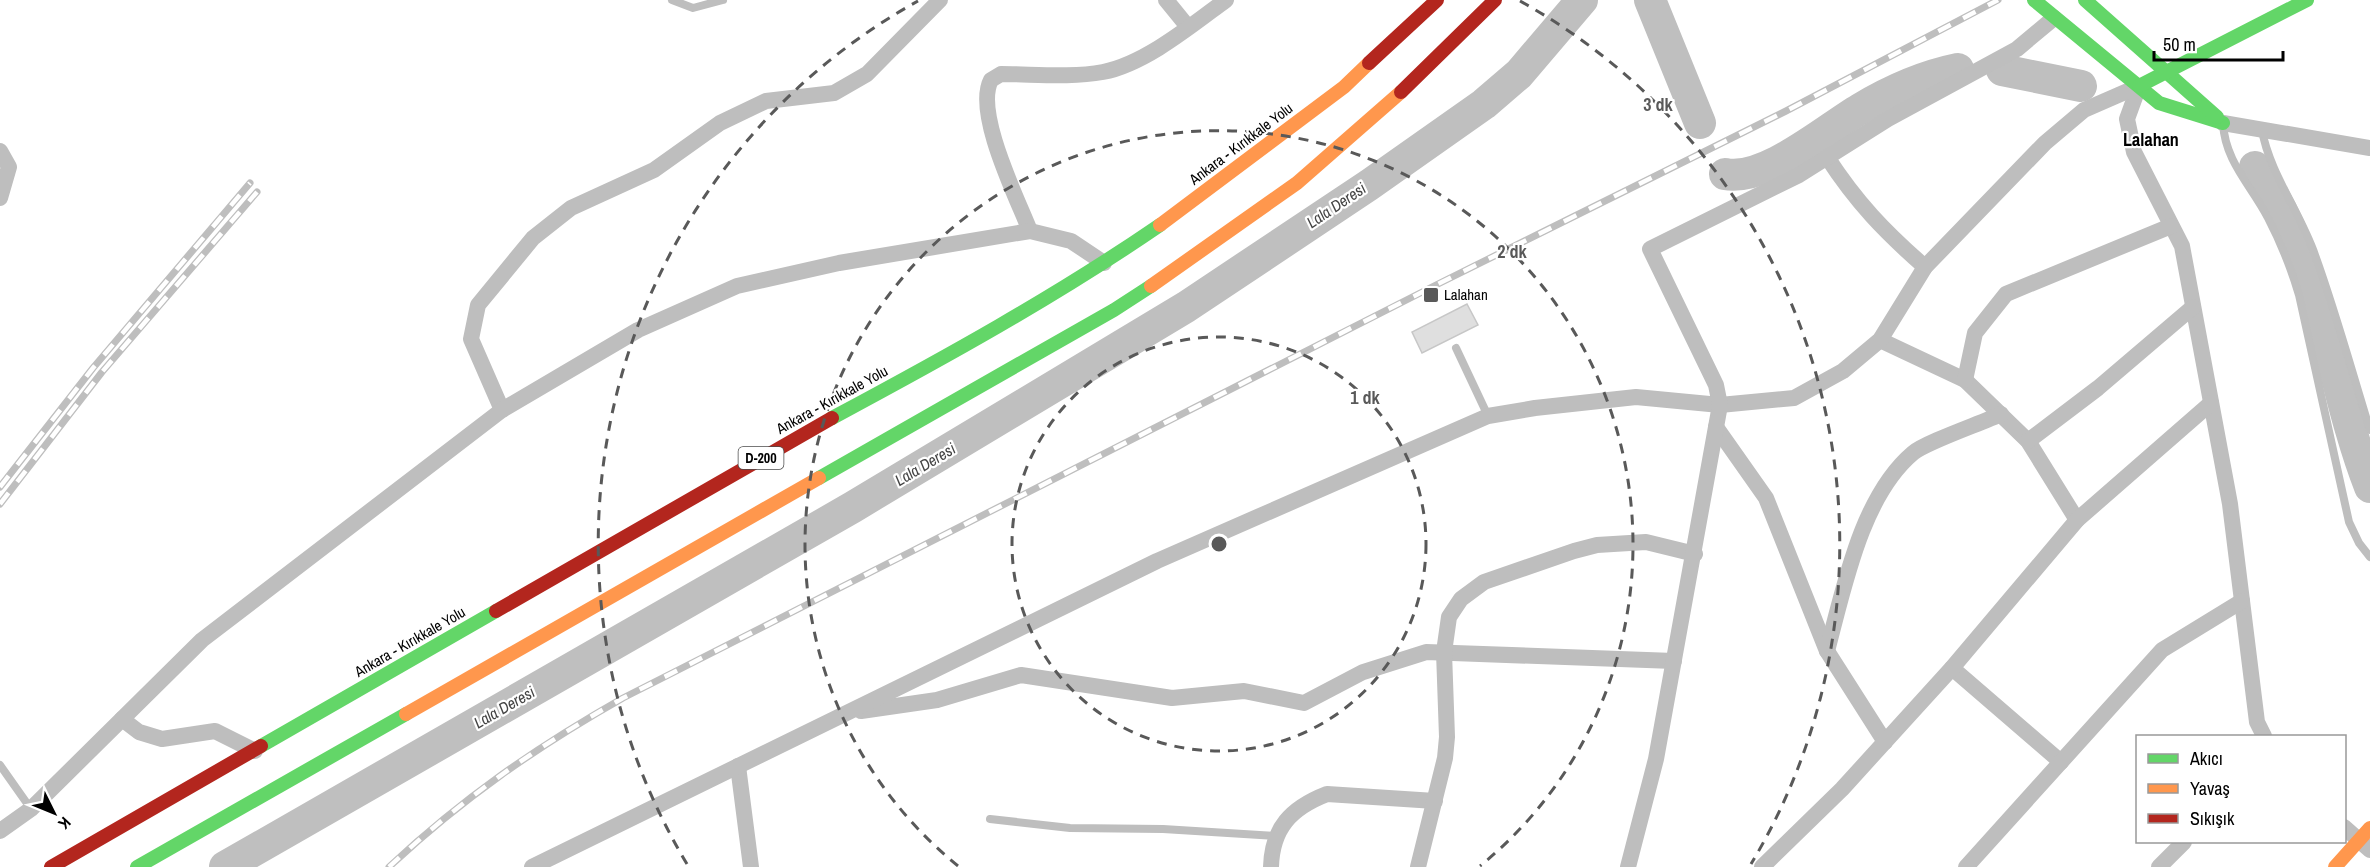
<svg xmlns="http://www.w3.org/2000/svg" width="2370" height="867" viewBox="0 0 2370 867" font-family="'Archivo Narrow',sans-serif">
<style>
.lines{fill:none;stroke-linecap:round;stroke-linejoin:round}
.river{stroke:#bfbfbf;stroke-width:32}
.building{fill:#dfdfdf;stroke:#c7c7c7;stroke-width:1.5}
.lane{stroke:#bebebe;stroke-width:8}
.street{stroke:#bebebe;stroke-width:16}
.fast{stroke:#63d668;stroke-width:14}
.slow{stroke:#ff974d;stroke-width:14}
.jam{stroke:#b3261e;stroke-width:14}
.rail-casing{stroke:#bebebe;stroke-width:7}
.rail{stroke:#fff;stroke-width:4.5;stroke-dasharray:14;stroke-linecap:butt}
.ring{fill:none;stroke:#595959;stroke-width:3;stroke-dasharray:10 8}
.poi-dot{fill:#595959;stroke:#fff;stroke-width:2}
.labels{text-anchor:middle;stroke-width:4.5;stroke-linejoin:round;paint-order:stroke}
.shield{fill:#fff;stroke:#4c4c4c;stroke-width:1.5}
.shield-label{font-size:14px;font-weight:bold;fill:#000}
.street-label{font-size:15px;fill:#000;stroke:#fff}
.poi-label{font-size:15px;fill:#000;stroke:#fff;text-anchor:start}
.water-label{font-size:16px;font-style:italic;fill:#444;stroke:#fff}
.quarter-label{font-size:18px;font-weight:bold;fill:#000;stroke:#fff}
.centre{fill:#595959;stroke:#fff;stroke-width:3}
.ring-label{font-size:18px;text-anchor:middle;font-weight:bold;fill:#595959;stroke:#fff;stroke-width:4.5;stroke-linejoin:round;paint-order:stroke}
</style>
<rect width="100%" height="100%" fill="#fff"/>
<g class="lines">
<g class="river">
<path d="M1650 0 1700 123"/>
<path d="M2002 70 2081 86"/>
<path d="M2255 167C2323 261 2329 382 2370 487"/>
<path d="M1725 174C1765 182 1826 129 1860 109 1890 91 1924 76 1958 69"/>
<path d="M225 867 853 507 1186 307 1369 185 1484 104 1519 74 1582 0"/>
</g>
</g>
<path class="building" d="M1467 304 1478 325 1422 353 1412 332Z"/>
<g class="lines">
<g class="lane">
<path d="M672 0 693 8 723 0"/>
<path d="M2223 123C2225 162 2251 185 2268 218 2281 243 2291 268 2299 295L2349 522 2359 543 2370 557"/>
<path d="M2262 130C2269 172 2301 214 2315 255 2336 313 2352 372 2370 430"/>
<path d="M1456 348 1488 416"/>
<path d="M0 765 31 809"/>
<path d="M990 819 1070 828 1163 829 1276 836"/>
</g>
<g class="street">
<path d="M1166 0 1188 27"/>
<path d="M2139 86 2127 119 2134 152 2182 246 2230 504 2257 722 2264 736"/>
<path d="M2223 123 2370 148"/>
<path d="M0 151 9 167 0 198"/>
<path d="M1827 157C1857 203 1884 231 1925 267"/>
<path d="M1030 231C1017 198 974 112 991 80L1001 74C1033 74 1071 78 1103 72 1145 64 1192 25 1226 0"/>
<path d="M1880 340 1965 380 2028 441 2077 520"/>
<path d="M1965 380 1975 333 2006 294 2171 226"/>
<path d="M502 410 471 339 478 305 533 238 571 208 654 170 720 123 766 101 834 93 867 74 940 0"/>
<path d="M1716 427 1766 498 1827 651 1885 742"/>
<path d="M2028 441 2098 388 2193 307"/>
<path d="M1827 651C1844 588 1861 497 1913 453 1926 442 1982 423 2001 414"/>
<path d="M1952 668 2061 762"/>
<path d="M861 711 937 700 1021 675 1172 698 1244 691 1304 703 1363 672 1426 652 1674 661"/>
<path d="M122 719 139 732 162 739 215 731 255 751"/>
<path d="M738 766 751 867"/>
<path d="M2344 827 2370 850"/>
<path d="M0 831 31 809 202 640 502 410 638 330 737 286 839 263 1030 231 1071 241 1104 263"/>
<path d="M532 867 1157 561 1488 416 1535 408 1636 397 1720 405 1794 398 1843 371 1880 340 1925 267 2045 143 2084 110 2139 86"/>
<path d="M1271 867C1272 828 1291 808 1327 794L1435 801"/>
<path d="M1418 867 1445 758 1447 737 1444 652 1449 617 1461 599 1484 582 1574 551 1597 545 1646 542 1695 554"/>
<path d="M1628 867 1656 759 1720 405 1716 385 1650 249 1799 175 1888 119 2017 49 2054 18"/>
<path d="M1762 867 1842 789 1952 668 2077 520 2211 403"/>
<path d="M1966 867 2162 650 2242 601"/>
<path d="M2159 867 2184 842"/>
</g>
<g class="fast">
<path d="M2034 0 2159 103 2223 123"/>
<path d="M2085 0 2217 117"/>
<path d="M2139 86 2307 0"/>
<path d="M832 418C944 358 1055 297 1160 225"/>
<path d="M819 478 1114 310 1151 286"/>
<path d="M261 746 496 611"/>
<path d="M137 867 406 714"/>
</g>
<g class="slow">
<path d="M1160 225 1344 87 1369 63"/>
<path d="M1151 286 1297 183 1401 92"/>
<path d="M406 714 819 478"/>
<path d="M2335 867 2370 828"/>
</g>
<g class="jam">
<path d="M1369 63 1437 0"/>
<path d="M1401 92 1495 0"/>
<path d="M496 611 832 418"/>
<path d="M51 867 261 746"/>
</g>
<g class="rail-casing">
<g id="rail">
<path d="M0 487 93 368 250 183"/>
<path d="M0 504 102 372 257 192"/>
<path d="M389 867C463 798 535 748 623 698L1432 287 1786 111 1998 0"/>
</g>
</g>
<use href="#rail" class="rail"/>
</g>
<g class="ring">
<circle cx="1219" cy="544" r="207"/>
<path d="M958 866A414 414 0 1 1 1480 866"/>
<path d="M687 864A621 621 0 0 1 918 1M1520 1A621 621 0 0 1 1751 864"/>
</g>
<rect class="poi-dot" x="1423" y="287" width="16" height="16" rx="3"/>
<g class="labels">
<rect class="shield" x="738.5" y="447" width="45" height="22" rx="4.5"/>
<g class="shield-label">
<text x="761" y="463">D-200</text>
</g>
<g class="street-label">
<text transform="translate(1241 144) rotate(-37)" y="5">Ankara - Kırıkkale Yolu</text>
<text transform="translate(832 400) rotate(-29)" y="5">Ankara - Kırıkkale Yolu</text>
<text transform="translate(410 642) rotate(-30)" y="5">Ankara - Kırıkkale Yolu</text>
</g>
<g class="poi-label">
<text x="1444" y="300">Lalahan</text>
</g>
<g class="water-label">
<text transform="translate(1336 205) rotate(-34)" y="6">Lala Deresi</text>
<text transform="translate(925 464) rotate(-31)" y="6">Lala Deresi</text>
<text transform="translate(504 707) rotate(-30)" y="6">Lala Deresi</text>
</g>
<g class="quarter-label">
<text x="2151" y="146">Lalahan</text>
</g>
</g>
<circle cx="1219" cy="544" r="9" class="centre"/>
<g class="ring-label">
<text x="1658" y="111">3 dk</text>
<text x="1512" y="258">2 dk</text>
<text x="1365" y="404">1 dk</text>
</g>
<rect x="2136" y="735" width="210" height="108" fill="#ffffff" stroke="#999999" stroke-width="1.5"/>
<rect x="2148" y="754" width="30" height="9" fill="#63d668" stroke="#999999" stroke-width="1.5"/>
<text x="2190" y="765" font-size="18" fill="#000000">Akıcı</text>
<rect x="2148" y="784" width="30" height="9" fill="#ff974d" stroke="#999999" stroke-width="1.5"/>
<text x="2190" y="795" font-size="18" fill="#000000">Yavaş</text>
<rect x="2148" y="814" width="30" height="9" fill="#b3261e" stroke="#999999" stroke-width="1.5"/>
<text x="2190" y="825" font-size="18" fill="#000000">Sıkışık</text>
<g transform="translate(54 813) rotate(133)" stroke="#ffffff" stroke-width="4.5" paint-order="stroke">
<path d="M0-4.5L10 22L0 15L-10 22Z" fill="#000000"/>
<text y="-9" font-size="16" font-weight="bold" text-anchor="middle" fill="#000000">K</text>
</g>
<path d="M2154 51v9h129v-9" fill="none" stroke="#000000" stroke-width="3"/>
<text x="2163" y="51" font-size="18" fill="#000000" stroke="#ffffff" stroke-width="4.5" paint-order="stroke">50 m</text>
</svg>
